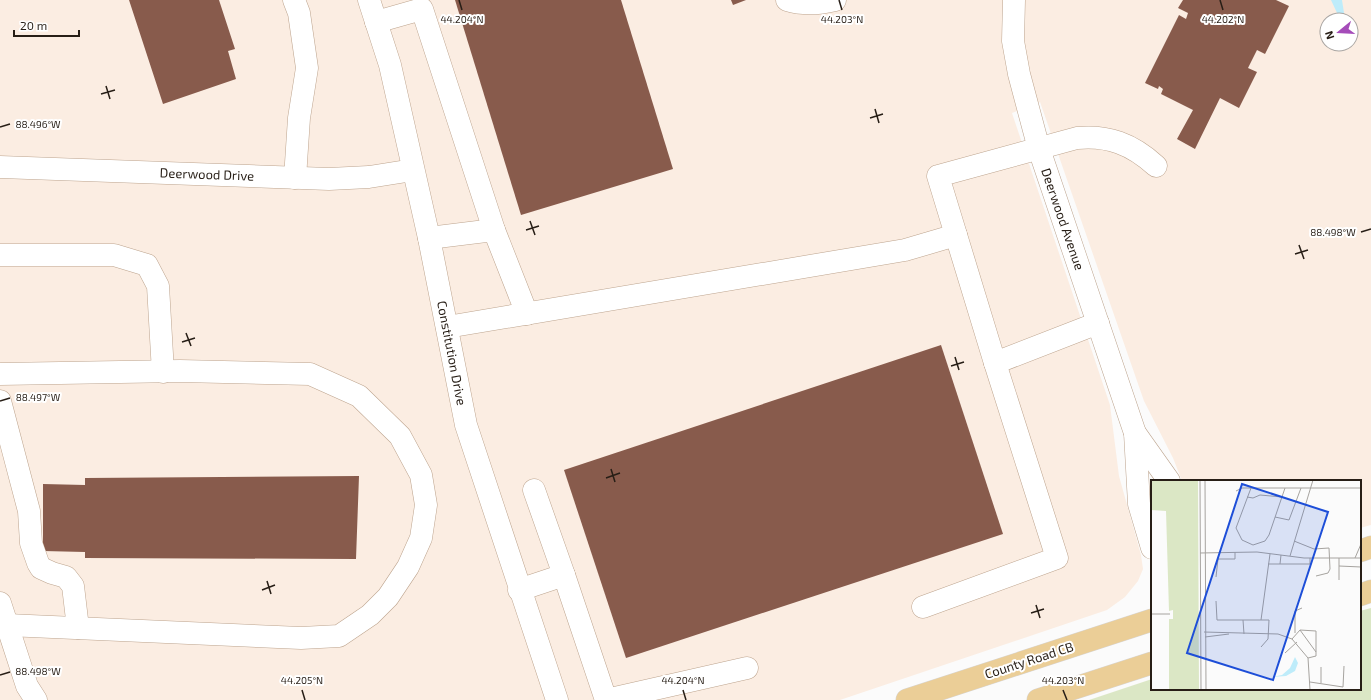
<svg xmlns="http://www.w3.org/2000/svg" width="1371" height="700" viewBox="0 0 1371 700" font-family="'Exo 2',sans-serif">
<style>
.built{fill:#fbede2;fill-rule:evenodd}
.green{fill:#dbe7c5}
.water{fill:#beecfa}
.building{fill:#885b4c}
.lines{fill:none;stroke-linecap:round;stroke-linejoin:round}
.minor-casing{stroke:#bda48e;stroke-width:23}
.major-casing{stroke:#d8d6d5;stroke-width:23}
.minor{stroke:#fff;stroke-width:22}
.major{stroke:#ebce97;stroke-width:22}
.ticks{fill:none;stroke:#271e16;stroke-width:1.5}
.labels{text-anchor:middle;stroke-width:4;stroke-linejoin:round;paint-order:stroke}
.street-label{font-size:13px;fill:#271e16;stroke:#fff}
.inset-road{fill:none;stroke:#a6a39f;stroke-width:1}
.view{fill:#1d4ed8;fill-opacity:0.15;stroke:#1d4ed8;stroke-width:2}
.inset-edge{fill:none;stroke:#271e16;stroke-width:2}
.ticks-label{font-size:10px;text-anchor:middle;fill:#271e16;stroke:#fff;stroke-width:4;stroke-linejoin:round;paint-order:stroke}
</style>
<rect width="100%" height="100%" fill="#fbfbfb"/>
<path class="built" d="M0 0H1371V525L1360 528V481H1182L1173 458 1144 401 1040 102 1012 113 1110 405 1119 476 1141 555 1143 569 1138 581 1125 597 1107 610 840 700H0ZM1327 20H1351V44H1327Z"/>
<path class="green" d="M1371 608V700H1089L1152 679V689H1360V611Z"/>
<path class="water" d="M1331 0H1342L1344 13 1342 15H1338Z"/>
<g class="building">
<path d="M129 0H219L235 49 228 51 236 79 163 104Z"/>
<path d="M455 0H621L673 169 521 215Z"/>
<path d="M731 0H746L733 5Z"/>
<path d="M1183 0H1276L1289 6 1265 54 1257 50 1248 68 1257 72 1239 108 1220 98 1195 149 1177 139 1193 110 1161 94 1163 89 1159 86 1158 89 1145 83 1179 15 1186 19 1188 13 1178 8Z"/>
<path d="M941 345 1003 534 626 658 564 470Z"/>
<path d="M359 476 356 559 85 558V552L43 551V484L85 485V478Z"/>
</g>
<g class="lines">
<g class="minor-casing">
<g id="minor">
<path d="M294 0 299 13 307 68 299 118 295 178"/>
<path d="M369 0 390 65 429 238 466 425 557 700"/>
<path d="M787 0C803 5 819 4 835 0"/>
<path d="M1014 0 1013 41 1019 74 1039 149 1135 433 1139 504 1152 548"/>
<path d="M376 22 422 9 494 230"/>
<path d="M0 167 329 179 369 177 413 170"/>
<path d="M956 235 995 363 1098 323"/>
<path d="M429 238 494 230 527 314"/>
<path d="M0 255H114L147 265 158 286 163 372"/>
<path d="M447 327 905 250 956 235 938 176 1077 138C1108 135 1132 144 1156 166"/>
<path d="M0 374 180 371 310 374 359 396 400 436 421 475 426 505 421 538 408 567 388 597 370 615 339 636 301 638 7 625"/>
<path d="M0 401 29 511 31 543 38 563 41 568 52 573 66 577 73 586 78 628"/>
<path d="M1135 433 1169 481"/>
<path d="M534 490 564 575"/>
<path d="M519 590 564 575 606 700 747 668"/>
<path d="M0 603 27 686 36 700"/>
<path d="M923 607 1057 558 995 363"/>
</g>
</g>
<g class="major-casing">
<g id="major">
<path d="M1360 551 1371 547"/>
<path d="M1360 595 1371 591"/>
<path d="M907 700 1152 620"/>
<path d="M1038 700 1152 663"/>
</g>
</g>
<use href="#minor" class="minor"/>
<use href="#major" class="major"/>
</g>
<path class="ticks" d="M459 0 462 10M839 0 842 10M1220 0 1223 10M106 86 110 99M101 94 115 90M875 109 879 123M870 118 883 114M0 127 10 124M530 221 535 235M526 230 539 226M1361 232 1371 229M1299 245 1304 259M1295 254 1308 250M186 333 191 346M182 342 195 338M955 357 959 370M951 366 964 362M0 401 10 398M611 469 615 482M606 478 620 473M267 581 271 594M262 590 275 585M1036 605 1040 618M1031 613 1044 609M0 675 10 672M302 690 305 700M683 690 686 700M1063 690 1067 700"/>
<g class="labels">
<g class="street-label">
<text transform="translate(207 174) rotate(2)" y="5">Deerwood Drive</text>
<text transform="translate(1063 219) rotate(71)" y="5">Deerwood Avenue</text>
<text transform="translate(452 353) rotate(79)" y="5">Constitution Drive</text>
<text transform="translate(1029 660) rotate(-18)" y="5">County Road CB</text>
</g>
</g>
<g transform="translate(1151 480)">
<rect width="210" height="210" fill="#fbfbfb"/>
<path d="M0 0H47L48 210H0L18 209V139H22V130L18 131 15 31 0 30Z" fill="#dbe7c5"/>
<path d="M144 177 147 183 144 191 135 196 121 197 131 195 139 188Z" fill="#beecfa"/>
<path class="inset-road" d="M49 0 50 210M54 0 55 210M100 8 85 48 91 60 102 65 114 61 118 55 134 8M85 11 91 8H210M96 17 102 18 109 15 131 17M124 37 138 40 150 8M143 61 163 69 178 68 179 89 177 93 165 96M49 73 106 72 153 78H210M139 76 162 0M204 78 210 64M117 84H129L130 75M129 84H159V78M188 86 210 87M65 97 67 79H84V72M188 100V78M65 121 66 140H92M0 134H19M149 150 165 172M53 152 127 154 141 159 157 178 159 210M144 153V131L151 128M93 154 92 140H110M54 157 78 154M141 159 149 150 165 151V176L157 178M110 167 117 159 118 140H110L119 74M134 173 146 162M170 187V203M159 202 192 207 193 186"/>
<path class="view" d="M91 4 177 32 122 200 36 173Z"/>
<rect width="210" height="210" class="inset-edge"/>
</g>
<g class="ticks-label">
<text x="462" y="23">44.204°N</text>
<text x="842" y="23">44.203°N</text>
<text x="1223" y="23">44.202°N</text>
<text x="38" y="128">88.496°W</text>
<text x="1333" y="236">88.498°W</text>
<text x="38" y="401">88.497°W</text>
<text x="38" y="675">88.498°W</text>
<text x="302" y="684">44.205°N</text>
<text x="683" y="684">44.204°N</text>
<text x="1063" y="684">44.203°N</text>
</g>
<g transform="translate(1339 32) rotate(252)"><circle r="19" fill="#ffffff" stroke="#a9a5a2"/>
<path d="M0-3L7 15L0 10L-7 15Z" fill="#a54cb9"/>
<text y="-6" font-size="11" font-weight="bold" text-anchor="middle" fill="#271e16">N</text>
</g>
<path d="M14 30v6h65v-6" fill="none" stroke="#271e16" stroke-width="2"/>
<text x="20" y="30" font-size="12" fill="#271e16" stroke="#ffffff" stroke-width="3" paint-order="stroke">20 m</text>
</svg>
